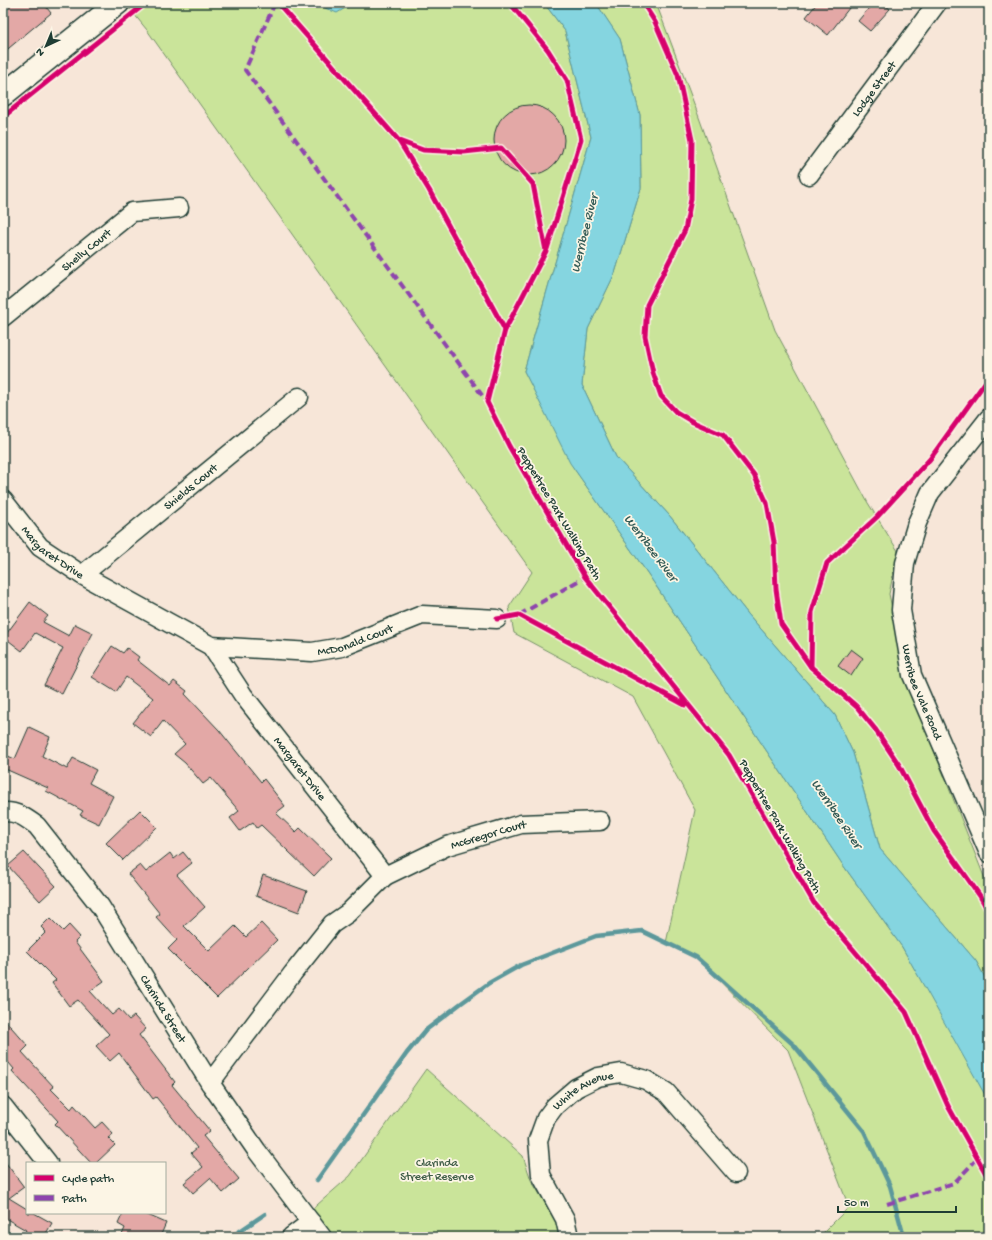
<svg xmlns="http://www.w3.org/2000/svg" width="992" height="1240" viewBox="0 0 992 1240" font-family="'Gochi Hand',sans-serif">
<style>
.green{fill:#cae49a;stroke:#749067}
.water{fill:#85d5e0;stroke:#5c989b}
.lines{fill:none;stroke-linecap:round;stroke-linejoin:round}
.stream{stroke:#5c989b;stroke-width:4.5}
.building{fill:#e3a8a6;stroke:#1f3d34}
.minor-casing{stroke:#1f3d34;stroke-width:21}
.major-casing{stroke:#1f3d34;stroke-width:25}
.minor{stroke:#fcf5e5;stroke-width:18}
.major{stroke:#fcf5e5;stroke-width:22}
.quiet{stroke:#8e44ad;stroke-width:4;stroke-dasharray:8 4;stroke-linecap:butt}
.cycleway-casing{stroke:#fcf5e5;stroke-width:8}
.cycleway{stroke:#d6006c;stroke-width:5}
.labels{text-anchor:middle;stroke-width:3.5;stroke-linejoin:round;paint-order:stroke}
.street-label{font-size:12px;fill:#1f3d34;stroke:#fcf5e5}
.park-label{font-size:12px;fill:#415e48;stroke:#fcf5e5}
.water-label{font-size:13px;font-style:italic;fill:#335b56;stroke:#fcf5e5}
</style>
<rect width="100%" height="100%" fill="#f7e6d8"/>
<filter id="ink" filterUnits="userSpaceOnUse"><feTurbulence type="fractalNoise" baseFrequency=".025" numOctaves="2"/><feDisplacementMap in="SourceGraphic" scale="8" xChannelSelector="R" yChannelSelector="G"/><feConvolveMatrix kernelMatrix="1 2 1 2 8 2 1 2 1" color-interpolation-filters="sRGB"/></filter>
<g filter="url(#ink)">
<g class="green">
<path d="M136 3H544L565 31 591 137 524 371 575 470 648 574 843 865 902 947 962 1051 989 1102V1237H819L849 1207 788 1050 696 957 666 943 695 810 633 697 514 633 509 607 532 572 147 30 129 8Z"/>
<path d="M596 3H656L696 109 775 330 868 503 898 551 889 594 908 685 989 889V985L976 961 880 849 853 753 835 715 748 614 669 515 616 457 582 385 588 329 615 273 641 188 640 115 620 39Z"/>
<path d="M426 1069 523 1156 531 1180 558 1224 561 1237H328L309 1212 350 1176Z"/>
</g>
<g class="water">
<path d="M323 3H349L347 7 337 13 325 8Z"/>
<path d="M544 3H596L620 39 640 115 641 188 615 273 588 329 582 385 616 457 669 515 748 614 835 715 853 753 880 849 976 961 989 985V1102L902 947 843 865 648 574 570 463 524 371 591 137 565 31Z"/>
</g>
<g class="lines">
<g class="stream">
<path d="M317 1180 407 1053 426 1030 460 1004 489 983 521 965 596 936 642 931 696 957 794 1045 864 1131 890 1186 904 1237"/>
<path d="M231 1237 265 1214"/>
</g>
</g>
<g class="building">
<path d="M3 3H43L51 13 3 53Z"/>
<path d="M817 3H853L828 35 806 17Z"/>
<path d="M873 3H882L890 9 870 31 858 21Z"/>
<circle cx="529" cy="140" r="35"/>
<path d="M30 602 48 616 43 622 69 636 75 624 93 633 62 694 44 685 63 648 35 633 22 651 4 637Z"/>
<path d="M112 646 123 653 127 648 139 657 137 660 170 686 174 681 187 691 185 694 219 730 261 782 264 779 285 806 276 813 296 832 300 828 331 858 314 876 261 825 257 828 253 822 240 831 230 818 239 811 211 778 203 784 185 763 174 754 185 744 163 721 151 737 133 723 153 698 126 677 116 692 92 677Z"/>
<path d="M851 649 863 658 851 676 838 666Z"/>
<path d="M29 727 50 737 42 756 67 769 73 758 96 770 89 783 113 796 99 824 80 815 83 811 46 791 48 788 3 768V754L15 759Z"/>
<path d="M140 810 157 827 123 860 106 843Z"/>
<path d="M24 852 56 886 40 901 8 866Z"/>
<path d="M183 852 192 863 177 875 205 907 184 926 209 951 235 926 246 937 261 923 277 940 217 998 168 949 177 940 156 917 160 914 128 874 140 865 146 872 170 853 174 859Z"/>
<path d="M263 875 307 891 299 912 256 896Z"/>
<path d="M50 918 63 931 69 925 80 937 75 942 104 981 90 991 112 1015 119 1009 129 1020 134 1016 146 1029 139 1035 175 1082 172 1085 210 1131 203 1136 239 1179 223 1193 210 1178 193 1193 184 1183 203 1167 191 1153 197 1148 156 1097 153 1099 119 1053 110 1061 96 1046 109 1034 78 1000 69 1006 52 983 56 980 27 951 46 932 41 927Z"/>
<path d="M3 1018 28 1046 22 1052 54 1087 51 1089 71 1109 74 1105 95 1128 102 1122 113 1134 108 1138 115 1145 96 1163H91L55 1124 58 1121 12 1071 14 1069 3 1056Z"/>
<path d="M3 1159 24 1187 9 1198 27 1209V1213H34L52 1223 44 1237H22L26 1230 3 1217Z"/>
<path d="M123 1213H143L166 1223 160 1237H121L125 1228 118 1224Z"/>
</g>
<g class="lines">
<g class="minor-casing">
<g id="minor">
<path id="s1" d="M809 175 937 3"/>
<path id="s2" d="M3 317 132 212 179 208"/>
<path id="s3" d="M989 418 930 493 917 523 905 563 901 610 912 675 989 853"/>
<path id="s4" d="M3 500 40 547 82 575 211 646 243 695 385 876 348 913 332 924 293 973 210 1083"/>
<path id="s5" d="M82 575 299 397"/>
<path id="s6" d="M211 646 312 652 342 647 422 615 497 619"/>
<path id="s7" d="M3 812C17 811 26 818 37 826L100 906 210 1083 257 1151 322 1237"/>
<path id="s8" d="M385 876 447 846 521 824 600 821"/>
<path d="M3 1106 48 1163"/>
<path d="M291 1237 311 1222"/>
<path id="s9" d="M569 1237 565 1219 541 1175 538 1140 546 1118 555 1106 576 1088 598 1077 621 1073 646 1080 666 1092 736 1173"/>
</g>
</g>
<g class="major-casing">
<path id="major" d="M3 95 118 3"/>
</g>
<use href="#minor" class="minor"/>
<use href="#major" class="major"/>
<g class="quiet">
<path d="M275 3 245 70 487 402"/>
<path d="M519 615 585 577"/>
<path d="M887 1204 954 1183 978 1158"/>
</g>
<g class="cycleway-casing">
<g id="cycleway">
<path d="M278 3 399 141 423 150 464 152 501 148 533 184 546 251 505 330 487 402 509 446 585 577 729 755 814 903 906 1012 948 1106 989 1179"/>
<path d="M510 3 548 50 567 80 581 139 547 249"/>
<path d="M643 3 655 22 678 75 692 140 691 199 685 230 647 305 645 336 653 373 661 396 676 412 693 422 723 435 754 475 767 503 774 542 776 589 781 624 811 667 857 707 875 729 899 765 934 831 980 896 989 912"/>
<path d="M3 117 146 3"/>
<path d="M399 141 429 190 505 330"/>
<path d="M497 619 519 615 685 705"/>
<path d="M811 667 812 612 827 563 877 517 930 459 989 377"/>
</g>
</g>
<use href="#cycleway" class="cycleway"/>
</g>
</g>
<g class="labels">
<g class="street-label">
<text dy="4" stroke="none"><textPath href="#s1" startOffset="108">Lodge Street</textPath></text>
<text dy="4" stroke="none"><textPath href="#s2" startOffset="107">Shelly Court</textPath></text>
<text dy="4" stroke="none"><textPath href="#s5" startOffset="140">Shields Court</textPath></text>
<text transform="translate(560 513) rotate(59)" y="4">Peppertree Park Walking Path</text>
<text dy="4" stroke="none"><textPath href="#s4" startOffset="73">Margaret Drive</textPath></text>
<text dy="4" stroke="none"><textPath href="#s6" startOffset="146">McDonald Court</textPath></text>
<text dy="4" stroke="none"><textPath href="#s3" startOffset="302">Werribee Vale Road</textPath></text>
<text dy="4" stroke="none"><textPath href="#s4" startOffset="409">Margaret Drive</textPath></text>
<text transform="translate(781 826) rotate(60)" y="4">Peppertree Park Walking Path</text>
<text dy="4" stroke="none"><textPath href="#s8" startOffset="112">McGregor Court</textPath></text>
<text dy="4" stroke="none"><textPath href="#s7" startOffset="260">Clarinda Street</textPath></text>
<text dy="4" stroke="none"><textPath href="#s9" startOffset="175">White Avenue</textPath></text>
</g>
<g class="park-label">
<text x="437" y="1166">Clarinda<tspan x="437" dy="14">Street Reserve</tspan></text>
</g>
<g class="water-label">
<text transform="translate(583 233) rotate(-76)" y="5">Werribee River</text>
<text transform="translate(652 547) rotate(53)" y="5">Werribee River</text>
<text transform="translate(838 813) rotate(56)" y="5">Werribee River</text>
</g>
</g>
<rect width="992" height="1240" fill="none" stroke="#fcf5e5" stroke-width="16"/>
<rect x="8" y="8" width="976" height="1224" fill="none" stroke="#1f3d34" stroke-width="1.5" filter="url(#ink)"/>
<rect x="26" y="1162" width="140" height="52" fill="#fcf5e5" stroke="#a4ab9e"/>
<rect x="34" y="1175" width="20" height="6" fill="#d6006c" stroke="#a4ab9e"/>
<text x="62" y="1182" font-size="12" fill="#1f3d34">Cycle path</text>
<rect x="34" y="1195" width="20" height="6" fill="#8e44ad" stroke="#a4ab9e"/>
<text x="62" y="1202" font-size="12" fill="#1f3d34">Path</text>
<g transform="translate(46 46) rotate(224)" stroke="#fcf5e5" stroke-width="3" paint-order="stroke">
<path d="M0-3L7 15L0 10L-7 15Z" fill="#1f3d34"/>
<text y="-6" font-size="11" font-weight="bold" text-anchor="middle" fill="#1f3d34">N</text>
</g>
<path d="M838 1206v6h118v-6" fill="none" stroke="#1f3d34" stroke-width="2"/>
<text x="844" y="1206" font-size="12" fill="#1f3d34" stroke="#fcf5e5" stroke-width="3" paint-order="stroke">50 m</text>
</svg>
